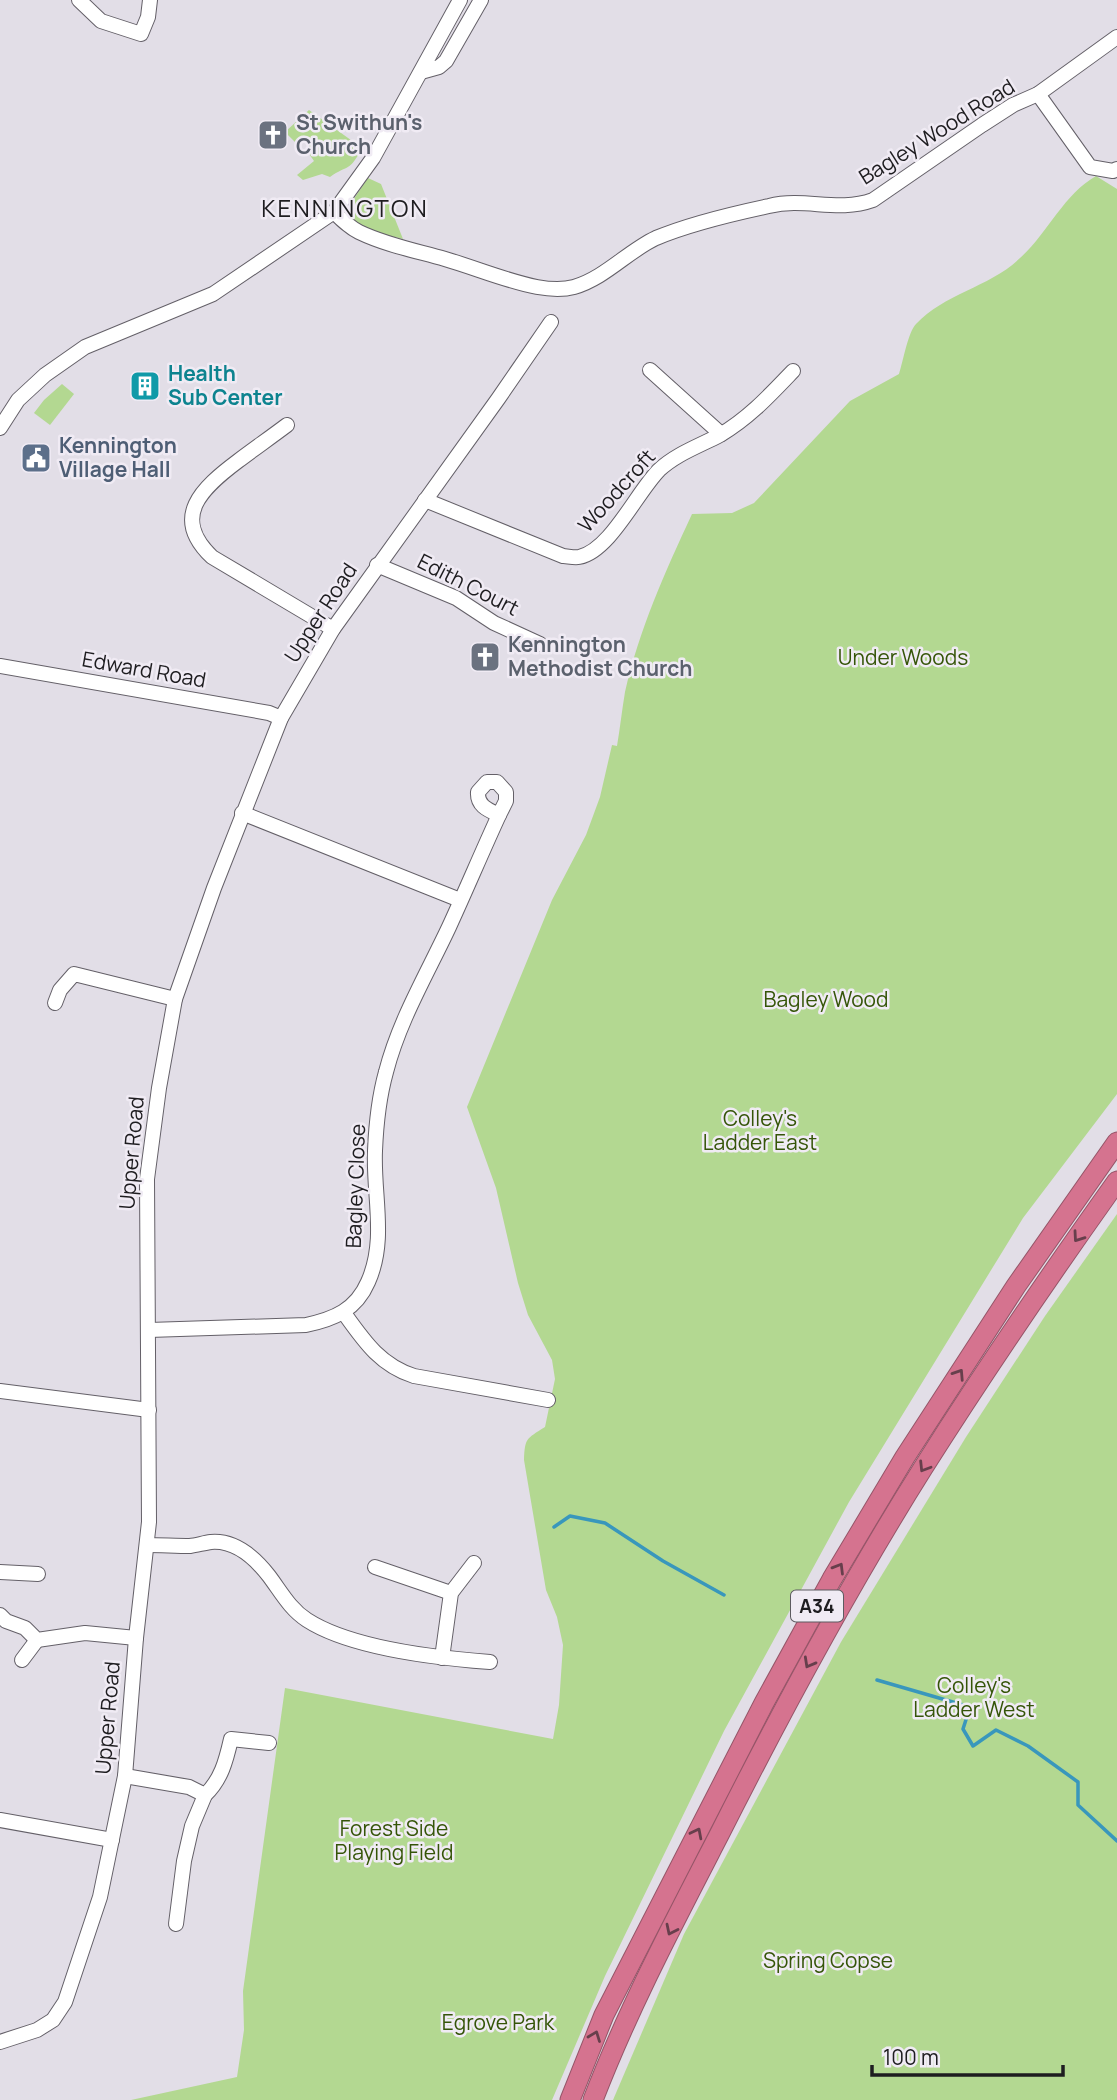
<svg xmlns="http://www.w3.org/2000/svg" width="1117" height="2100" viewBox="0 0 1117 2100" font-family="Manrope,sans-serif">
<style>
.green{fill:#b3d891}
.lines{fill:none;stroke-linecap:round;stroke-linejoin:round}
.stream{stroke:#3997bc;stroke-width:3.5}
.minor-casing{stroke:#646068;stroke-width:16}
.highway-casing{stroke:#955568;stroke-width:21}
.minor{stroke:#fff;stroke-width:14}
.highway{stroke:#d5738f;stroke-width:19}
.oneway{stroke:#673f4c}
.labels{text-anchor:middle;stroke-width:5;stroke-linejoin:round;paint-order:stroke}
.shield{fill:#f0ebf4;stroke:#5d5b60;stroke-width:2}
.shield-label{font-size:19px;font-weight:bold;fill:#1e1d20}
.worship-label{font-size:21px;font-weight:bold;fill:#5b616d;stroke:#f0ebf4;text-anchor:start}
.street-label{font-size:21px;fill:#1e1d20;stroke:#f0ebf4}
.culture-label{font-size:21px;font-weight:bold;fill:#0d838f;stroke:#f0ebf4;text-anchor:start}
.service-label{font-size:21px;font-weight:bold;fill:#4e5e75;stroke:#f0ebf4;text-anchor:start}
.park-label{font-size:21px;fill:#355508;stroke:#f0ebf4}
.quarter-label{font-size:24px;letter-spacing:2px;fill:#1e1d20;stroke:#f0ebf4}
</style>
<rect width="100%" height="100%" fill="#e2dee7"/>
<g class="green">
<path d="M309 110 362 148C349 173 348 164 330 177L322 174 303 180 297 175 314 161 307 151 309 144 304 139 296 143 285 132Z"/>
<path d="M1096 176 1117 189V1094L1023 1218 849 1502 724 1731 605 1976 552 2100H131L237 2077 244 2030 243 1991 285 1688 553 1739 559 1705 563 1645 557 1617 546 1590 524 1460C525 1438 526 1439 545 1427L555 1379 552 1360 528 1315 518 1283 496 1188 467 1107 552 900 586 835 600 797 612 745 617 746C620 728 622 710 625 692 639 630 665 572 692 514L732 513 754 503 850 401 899 374C903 362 908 332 916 324 945 293 990 287 1020 258 1048 233 1063 195 1096 176Z"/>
<path d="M368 178 381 184 403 239C384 234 363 232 350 216L353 200Z"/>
<path d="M62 384 74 394 50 425 34 413 44 400Z"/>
<path d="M1117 1214V2100H613L684 1934 841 1642 966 1437 1045 1316Z"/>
</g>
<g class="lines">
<g class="stream">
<path d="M554 1527 570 1516 605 1523 663 1561 724 1595"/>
<path d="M877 1680 970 1707 963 1729 973 1746 996 1730 1028 1746 1078 1782V1805L1117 1841"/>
</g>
<g class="minor-casing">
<g id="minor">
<path d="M79 0 101 21 141 34 148 17 150 0"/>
<path d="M421 72 439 67 446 61 481 0"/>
<path d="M1038 94 1090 167 1113 171 1117 169"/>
<path d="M334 212C342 220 349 227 359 232 386 245 417 251 445 259 476 268 506 281 537 287 548 289 563 290 574 287 605 278 628 251 656 238 687 225 736 213 769 206 806 197 837 213 873 200L982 125 1013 105 1038 94 1117 37"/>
<path d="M650 370 721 434"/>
<path d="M287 425C271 437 254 449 238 461 202 488 170 517 212 557L333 629"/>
<path d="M0 428 18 400 45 375 85 347 213 294 334 212 373 158 460 0"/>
<path d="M425 500 563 556C567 556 574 558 579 557 610 551 637 492 659 470 676 454 699 446 720 435 749 418 770 395 793 371"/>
<path d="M377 565 456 598 494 623 540 644"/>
<path d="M0 666 269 713 281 718"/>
<path d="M487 782H497L506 792V801L499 815C488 810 477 806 478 792Z"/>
<path d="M242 813 460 900"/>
<path d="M55 1003 60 990 74 974 175 999"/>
<path d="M344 1313C364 1341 380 1365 414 1376L548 1400"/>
<path d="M149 1330 306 1325C334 1319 356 1310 368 1282 387 1240 373 1195 375 1151 376 1126 379 1097 386 1072 399 1021 427 974 449 927 466 890 482 852 499 815"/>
<path d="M0 1391 149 1410"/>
<path d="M147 1545C161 1545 176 1546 190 1546 197 1545 204 1543 211 1542 235 1540 255 1558 269 1576 281 1592 290 1609 307 1620 352 1649 437 1658 490 1662"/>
<path d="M375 1567 451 1593"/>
<path d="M0 1572 38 1574"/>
<path d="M0 1615 6 1621 25 1628 37 1640 85 1633 136 1638"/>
<path d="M442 1658 451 1593 474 1563"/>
<path d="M22 1660 37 1640"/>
<path d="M125 1776 189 1787 205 1795C221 1780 226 1761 231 1739L269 1743"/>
<path d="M0 1820 112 1840"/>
<path d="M176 1924 184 1861 192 1826 205 1795"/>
<path d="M0 2042 37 2030 53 2020 65 2002 100 1897 125 1776 136 1638 149 1522 147 1179 159 1088 175 999 214 888 281 718 333 629 498 399 551 322"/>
</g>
</g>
<g class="highway-casing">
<g id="highway">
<path d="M570 2100 604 2015 764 1703 832 1579 905 1457 1016 1286 1117 1142"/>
<path d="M593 2100C628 2009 674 1922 719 1835 782 1710 848 1587 923 1468 985 1370 1050 1275 1117 1181"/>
</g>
</g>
<use href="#minor" class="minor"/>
<use href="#highway" class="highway"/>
</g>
<defs><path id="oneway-chevron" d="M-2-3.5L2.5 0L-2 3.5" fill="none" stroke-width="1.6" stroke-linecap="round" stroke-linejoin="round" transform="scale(1.75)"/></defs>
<g class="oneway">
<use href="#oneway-chevron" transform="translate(1078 1237) rotate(125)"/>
<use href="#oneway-chevron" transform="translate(959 1374) rotate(-57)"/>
<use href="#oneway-chevron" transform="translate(924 1467) rotate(122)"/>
<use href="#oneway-chevron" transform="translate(839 1568) rotate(-59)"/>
<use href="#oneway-chevron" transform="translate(809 1663) rotate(119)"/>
<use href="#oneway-chevron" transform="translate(697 1833) rotate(-63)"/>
<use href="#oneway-chevron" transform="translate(671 1930) rotate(116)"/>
<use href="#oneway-chevron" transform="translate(595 2036) rotate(-69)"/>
</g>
<defs>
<g id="church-square" transform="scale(1.575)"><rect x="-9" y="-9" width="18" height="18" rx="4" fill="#6b7280" stroke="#f0ebf4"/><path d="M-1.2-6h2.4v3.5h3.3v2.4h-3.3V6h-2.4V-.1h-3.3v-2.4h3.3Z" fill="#fff"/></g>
<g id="building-square" transform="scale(1.575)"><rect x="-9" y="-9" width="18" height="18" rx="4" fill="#0f9aa8" stroke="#f0ebf4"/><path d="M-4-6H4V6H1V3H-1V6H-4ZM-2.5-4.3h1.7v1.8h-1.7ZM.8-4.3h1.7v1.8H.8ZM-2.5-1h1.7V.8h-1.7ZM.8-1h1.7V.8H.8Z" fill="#fff"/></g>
<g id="civic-square" transform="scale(1.575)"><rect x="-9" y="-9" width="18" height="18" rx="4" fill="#5c6f8a" stroke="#f0ebf4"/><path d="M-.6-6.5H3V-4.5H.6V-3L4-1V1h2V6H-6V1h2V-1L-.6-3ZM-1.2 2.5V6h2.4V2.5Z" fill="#fff"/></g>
</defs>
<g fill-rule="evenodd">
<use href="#church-square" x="273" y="135"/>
<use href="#building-square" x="145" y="386"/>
<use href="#civic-square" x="36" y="458"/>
<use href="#church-square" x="485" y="657"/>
</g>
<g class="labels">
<rect class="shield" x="791" y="1590.5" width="52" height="31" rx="5"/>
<g class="shield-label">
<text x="817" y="1613">A34</text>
</g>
<g class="worship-label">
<text x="296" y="130">St Swithun's<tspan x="296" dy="24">Church</tspan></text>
<text x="508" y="652">Kennington<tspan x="508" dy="24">Methodist Church</tspan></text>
</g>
<g class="street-label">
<text transform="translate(937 132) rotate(-32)" y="7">Bagley Wood Road</text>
<text transform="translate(617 491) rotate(-48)" y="7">Woodcroft</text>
<text transform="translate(468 585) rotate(27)" y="7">Edith Court</text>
<text transform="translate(321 613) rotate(-57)" y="7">Upper Road</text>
<text transform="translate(144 670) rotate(10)" y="7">Edward Road</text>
<text transform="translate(132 1153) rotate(-85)" y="7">Upper Road</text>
<text transform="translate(356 1186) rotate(-88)" y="7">Bagley Close</text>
<text transform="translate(108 1718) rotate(-85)" y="7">Upper Road</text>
</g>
<g class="culture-label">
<text x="168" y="381">Health<tspan x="168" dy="24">Sub Center</tspan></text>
</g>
<g class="service-label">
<text x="59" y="453">Kennington<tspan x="59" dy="24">Village Hall</tspan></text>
</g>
<g class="park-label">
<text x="903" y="665">Under Woods</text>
<text x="826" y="1007">Bagley Wood</text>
<text x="760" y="1126">Colley's<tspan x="760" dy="24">Ladder East</tspan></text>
<text x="974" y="1693">Colley's<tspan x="974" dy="24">Ladder West</tspan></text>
<text x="394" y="1836">Forest Side<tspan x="394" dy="24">Playing Field</tspan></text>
<text x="828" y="1968">Spring Copse</text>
<text x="498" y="2030">Egrove Park</text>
</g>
<g class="quarter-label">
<text x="345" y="217">KENNINGTON</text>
</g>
</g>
<path d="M872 2065v10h191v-10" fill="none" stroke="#1e1d20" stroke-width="3.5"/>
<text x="883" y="2065" font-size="21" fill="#1e1d20" stroke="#f0ebf4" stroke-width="5" paint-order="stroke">100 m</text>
</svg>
